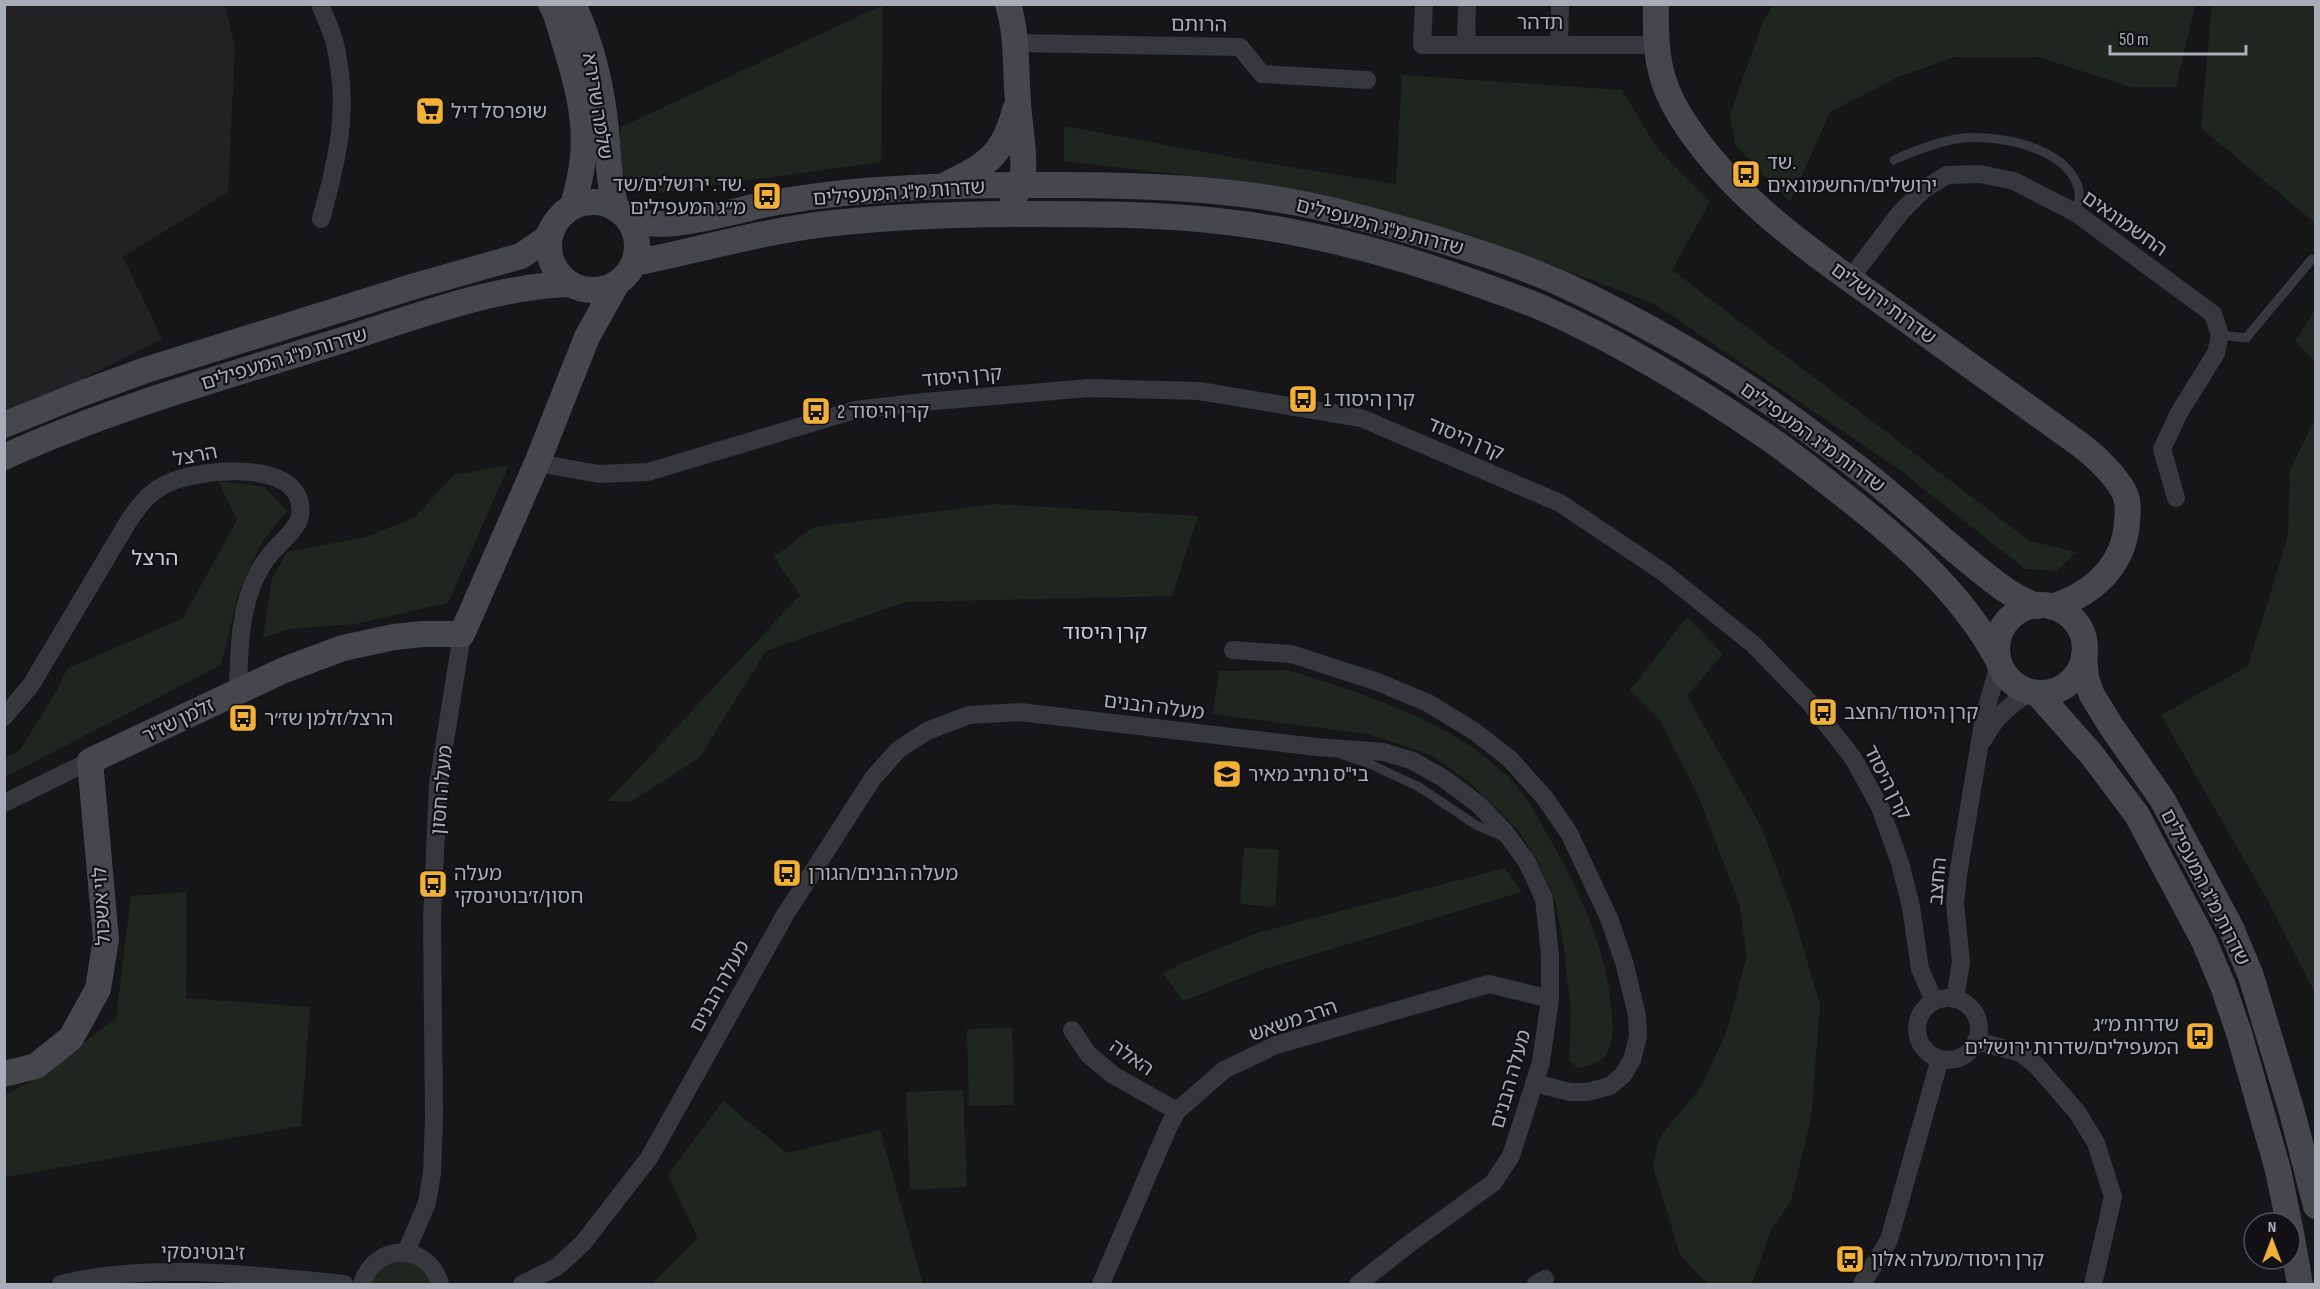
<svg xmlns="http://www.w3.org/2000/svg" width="2320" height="1289" viewBox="0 0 2320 1289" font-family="'Sofia Sans Condensed','Noto Sans Hebrew',sans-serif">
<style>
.built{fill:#222225}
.green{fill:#1e261f}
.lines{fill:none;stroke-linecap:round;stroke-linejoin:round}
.lane{stroke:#37383d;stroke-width:9}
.street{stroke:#37383d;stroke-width:18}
.secondary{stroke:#45474d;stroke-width:26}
.labels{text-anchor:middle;stroke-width:4.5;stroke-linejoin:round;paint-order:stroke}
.street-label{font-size:20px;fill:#a8adb8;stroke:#111113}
.poi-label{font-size:20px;fill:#a8adb8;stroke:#111113;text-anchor:start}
.neighbourhood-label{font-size:21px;fill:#c9ccd4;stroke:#111113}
</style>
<rect width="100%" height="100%" fill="#161618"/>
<path class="built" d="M5 5H225L235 47 228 192 123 257 162 339 5 418Z"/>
<g class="green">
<path d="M883 5 881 162 651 194 615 169 621 127Z"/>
<path d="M1773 5V4L2195 5 2176 87H2131L2038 57H1955L1898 77 1830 112 1790 202 1735 145 1730 115 1762 24Z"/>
<path d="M2212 5H2315V223L2201 128Z"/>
<path d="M1402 75 1622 90 1657 148 1710 202 1672 270 2030 541 2077 552 2056 571 2025 569 1897 468 1653 303 1471 235 1232 181 1064 161V126L1241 159 1396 184Z"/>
<path d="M2315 310V361L2295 341Z"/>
<path d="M2315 419V993L2268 901 2161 715 2248 666 2288 536 2290 470Z"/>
<path d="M509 465 448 603 355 624 289 629 263 638 272 579 287 552 366 537 415 517 454 475Z"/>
<path d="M218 481 265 487 287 511 262 542 240 588 221 665 5 777V758L20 750 56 692 67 669 183 618 237 520Z"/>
<path d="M996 504 1198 516 1172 596 905 602 766 651 699 758 632 801H608L800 595 774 557 814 527Z"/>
<path d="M1687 617 1723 654 1687 696 1762 828 1794 916 1820 1005 1811 1118 1791 1201 1771 1230 1752 1284H1708L1680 1255 1653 1166 1659 1138 1701 1087 1726 1033 1747 956 1739 903 1697 793 1659 719 1630 690Z"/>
<path d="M1288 670C1367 696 1441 716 1504 773 1523 789 1534 811 1546 832 1579 889 1609 952 1612 1019 1613 1030 1613 1045 1606 1055 1600 1063 1588 1066 1578 1068L1569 1061 1571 1012 1564 948 1555 900 1537 860 1518 830 1468 781 1431 755 1367 734 1213 714 1219 671Z"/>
<path d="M1244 847 1279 850 1275 907 1240 904Z"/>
<path d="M1505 868 1522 892 1265 969 1183 1001 1163 974 1183 963 1257 933Z"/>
<path d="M187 892 186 998 310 1007 301 1126 5 1177V1095L45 1073 116 1018 131 896Z"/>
<path d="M1012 1028 1014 1105 969 1106 967 1029Z"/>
<path d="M963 1090 967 1187 910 1190 906 1092Z"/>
<path d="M723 1101 787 1153 880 1130 923 1284H652L698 1238 668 1175Z"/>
<path d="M413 1260 434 1284H367L385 1261Z"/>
</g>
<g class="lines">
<g class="lane">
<path d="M1894 160C1914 151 1934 143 1956 139 1993 133 2070 146 2079 191 2080 197 2077 207 2076 213"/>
<path d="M2220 335 2246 338 2312 259"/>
<path d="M1343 755 1370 764 1419 787 1476 825 1503 837"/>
</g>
<g class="street">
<path d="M320 4C325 17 332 31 335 44 350 108 338 158 321 219"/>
<path d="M1424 4 1422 45H1466"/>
<path d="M1467 4 1466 45H1655"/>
<path d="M1017 43 1240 47 1262 74 1367 80"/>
<path d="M1559 45 1560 4"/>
<path d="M1850 279 1900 213 1924 189 1947 175 1980 174 2014 181 2076 213 2213 314 2220 335 2216 353 2179 413 2162 449 2176 498"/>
<path d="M537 463 599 474 648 472 855 410 924 402 1089 388 1199 391 1361 418 1560 503 1663 572 1754 645 1810 703 1853 758 1880 807 1900 863 1911 907 1920 969 1934 1001"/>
<path d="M1233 650 1291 654 1378 682 1428 703 1474 731 1510 759 1544 797 1569 833 1609 918 1624 962 1637 1015 1638 1037 1632 1060 1623 1075 1610 1086 1587 1092H1570L1534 1083"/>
<path d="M4 717 31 685 128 522C138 507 148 493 166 484 194 470 287 459 299 500 306 524 289 533 275 549 269 555 263 564 259 571 239 607 239 651 238 691"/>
<path d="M1984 739C1994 718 2010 705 2030 692"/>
<path d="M4 803 90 761"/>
<circle cx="1948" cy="1029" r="31"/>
<path d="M1955 999 1961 962 1955 903 1958 875 1984 717 1999 665"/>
<path d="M1072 1030 1088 1054 1113 1075 1177 1111"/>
<path d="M1976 1041 2021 1053 2037 1066 2077 1112 2096 1143 2113 1197 2093 1284"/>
<path d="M406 1252 427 1203 432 1173 434 1118 432 920 438 785 462 634"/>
<path d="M61 1284C149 1262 255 1275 344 1284"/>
<path d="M362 1284C375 1242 428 1242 440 1284"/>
<path d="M522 1284 557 1267 583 1243 649 1158 785 915 873 778 898 750 927 731 969 715 1020 712 1317 747 1384 752 1413 761 1443 778 1478 804 1505 832 1527 862 1544 899 1550 955V999L1541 1062 1511 1156 1493 1183 1409 1244 1358 1284"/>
<path d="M1101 1284 1168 1128 1177 1111 1224 1070 1276 1045 1489 984 1550 999"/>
<path d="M1536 1284 1545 1279"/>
<path d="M1862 1284 1889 1240 1940 1059"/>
</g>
<g class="secondary">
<path d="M551 4 556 14C569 59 588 108 583 156 582 173 577 190 573 206"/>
<path d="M573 4C591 43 602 88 606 130 608 157 609 182 616 209"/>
<path d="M1008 4C1018 37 1015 69 1018 102 1019 125 1025 150 1023 173 1022 182 1018 191 1013 199"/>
<path d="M1656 4C1655 47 1657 80 1681 117 1732 199 1814 253 1890 308 1953 353 2016 398 2078 443 2095 456 2112 471 2123 490 2129 500 2128 511 2127 522 2124 567 2092 594 2052 607"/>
<path d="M949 183C989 165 1004 152 1015 110"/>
<circle cx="593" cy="246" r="44"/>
<path d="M622 213C629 216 636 220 643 222 673 230 740 209 772 203 808 197 843 192 879 190 938 185 998 185 1057 185 1154 185 1253 189 1347 214 1417 232 1494 254 1560 283 1642 321 1733 373 1805 428 1836 451 1868 474 1896 499 1922 521 1946 543 1972 564 1993 581 2011 597 2037 606"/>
<path d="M634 263C700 250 766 230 834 223 899 216 965 214 1031 214 1096 214 1162 214 1227 222 1315 232 1401 256 1484 286 1505 294 1527 301 1547 310 1623 344 1695 388 1764 435 1789 452 1812 470 1836 489 1898 537 1959 589 1997 658"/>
<path d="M4 425 83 393 146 370 415 286 521 256 546 239 555 223"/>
<path d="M4 457C111 408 224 377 336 342 409 319 494 286 570 284"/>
<circle cx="2041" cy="649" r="44"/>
<path d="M2084 654 2086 678 2092 695 2111 726 2162 799 2231 928 2251 976 2292 1112 2316 1206"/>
<path d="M2037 693 2092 755 2137 815 2204 941 2223 986 2239 1033 2278 1170 2289 1223"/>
<path d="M4 1074 36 1066 71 1038 98 989 106 939 90 761 284 670 343 648 394 637 423 634H462L537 463 587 337 617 283"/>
<path d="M2290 1227 2300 1284"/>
</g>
</g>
<defs>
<g id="supermarket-square" transform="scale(1.5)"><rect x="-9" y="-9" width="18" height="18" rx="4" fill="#f2b134" stroke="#111113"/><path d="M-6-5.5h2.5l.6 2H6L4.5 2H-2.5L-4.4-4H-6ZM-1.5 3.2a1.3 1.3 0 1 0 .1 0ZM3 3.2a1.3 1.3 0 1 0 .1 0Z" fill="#111"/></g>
<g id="bus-square" transform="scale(1.5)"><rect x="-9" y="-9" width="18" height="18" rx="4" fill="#f2b134" stroke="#111113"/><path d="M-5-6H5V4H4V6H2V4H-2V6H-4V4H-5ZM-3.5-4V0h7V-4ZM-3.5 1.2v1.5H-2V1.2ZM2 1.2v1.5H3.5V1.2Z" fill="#111"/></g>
<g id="school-square" transform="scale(1.5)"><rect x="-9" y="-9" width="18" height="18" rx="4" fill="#f2b134" stroke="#111113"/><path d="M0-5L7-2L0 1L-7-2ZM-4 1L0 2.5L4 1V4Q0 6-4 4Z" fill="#111"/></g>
</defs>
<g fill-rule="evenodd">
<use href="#supermarket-square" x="430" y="111"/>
<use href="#bus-square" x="1746" y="174"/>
<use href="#bus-square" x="767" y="196"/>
<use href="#bus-square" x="1303" y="399"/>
<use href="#bus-square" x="816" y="411"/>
<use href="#bus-square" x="1823" y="712"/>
<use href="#bus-square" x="243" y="718"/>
<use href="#school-square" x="1227" y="774"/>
<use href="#bus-square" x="787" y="873"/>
<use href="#bus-square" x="433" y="884"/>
<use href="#bus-square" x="2200" y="1036"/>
<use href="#bus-square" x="1850" y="1259"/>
</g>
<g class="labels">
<g class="street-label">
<text x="1540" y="29">תדהר</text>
<text transform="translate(1199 24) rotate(1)" y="7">הרותם</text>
<text transform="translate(598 106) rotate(81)" y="7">שלמה שרירא</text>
<text transform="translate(899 192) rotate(-4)" y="7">שדרות מ"ג המעפילים</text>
<text transform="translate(2125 223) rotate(35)" y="7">החשמונאים</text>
<text transform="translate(1380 226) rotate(15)" y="7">שדרות מ"ג המעפילים</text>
<text transform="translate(1884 303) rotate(36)" y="7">שדרות ירושלים</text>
<text transform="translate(284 358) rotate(-17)" y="7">שדרות מ"ג המעפילים</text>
<text transform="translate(962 376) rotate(-5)" y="7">קרן היסוד</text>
<text transform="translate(1813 437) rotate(36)" y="7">שדרות מ"ג המעפילים</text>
<text transform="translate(1466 438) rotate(23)" y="7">קרן היסוד</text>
<text transform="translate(195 455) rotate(-11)" y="7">הרצל</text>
<text transform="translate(1154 706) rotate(7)" y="7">מעלה הבנים</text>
<text transform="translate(178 720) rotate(-26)" y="7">זלמן שז"ר</text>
<text transform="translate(1888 782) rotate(63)" y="7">קרן היסוד</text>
<text transform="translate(441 790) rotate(-85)" y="7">מעלה חסון</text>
<text transform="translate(1937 881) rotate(-85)" y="7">החצב</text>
<text transform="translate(2206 887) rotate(63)" y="7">שדרות מ"ג המעפילים</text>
<text transform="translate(101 906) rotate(-93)" y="7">לוי אשכול</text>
<text transform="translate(719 986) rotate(-61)" y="7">מעלה הבנים</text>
<text transform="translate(1293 1020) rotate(-19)" y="7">הרב משאש</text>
<text transform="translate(1132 1057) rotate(34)" y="7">האלה</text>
<text transform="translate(1510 1079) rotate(-74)" y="7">מעלה הבנים</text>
<text transform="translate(203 1252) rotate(1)" y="7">ז'בוטינסקי</text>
</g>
<g class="poi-label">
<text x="451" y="118">שופרסל דיל</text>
<text x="1767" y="169">שד.<tspan x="1767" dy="23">ירושלים/החשמונאים</tspan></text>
<text x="746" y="191" text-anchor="end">שד. ירושלים/שד.<tspan x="746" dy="23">מ״ג המעפילים</tspan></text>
<text x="1324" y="406">קרן היסוד 1</text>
<text x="837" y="418">קרן היסוד 2</text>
<text x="1844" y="719">קרן היסוד/החצב</text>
<text x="264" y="725">הרצל/זלמן שז״ר</text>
<text x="1248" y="781">בי"ס נתיב מאיר</text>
<text x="454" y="880">מעלה<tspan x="454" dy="23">חסון/ז׳בוטינסקי</tspan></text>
<text x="808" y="880">מעלה הבנים/הגורן</text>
<text x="2179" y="1031" text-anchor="end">שדרות מ״ג<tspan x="2179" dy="23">המעפילים/שדרות ירושלים</tspan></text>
<text x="1871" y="1266">קרן היסוד/מעלה אלון</text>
</g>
<g class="neighbourhood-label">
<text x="155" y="565">הרצל</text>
<text x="1105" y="639">קרן היסוד</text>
</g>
</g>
<rect width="2320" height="1289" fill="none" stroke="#a8adb8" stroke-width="12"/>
<g transform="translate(2272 1241)"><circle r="28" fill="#111113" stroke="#4d4f55" stroke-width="1.5"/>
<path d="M0-4.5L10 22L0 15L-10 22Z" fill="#f2b134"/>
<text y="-9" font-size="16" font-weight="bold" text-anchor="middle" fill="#a8adb8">N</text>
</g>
<path d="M2110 45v9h136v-9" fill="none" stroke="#a8adb8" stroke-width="3"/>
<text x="2119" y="45" font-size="18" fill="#a8adb8" stroke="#111113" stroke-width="4.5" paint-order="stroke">50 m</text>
</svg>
